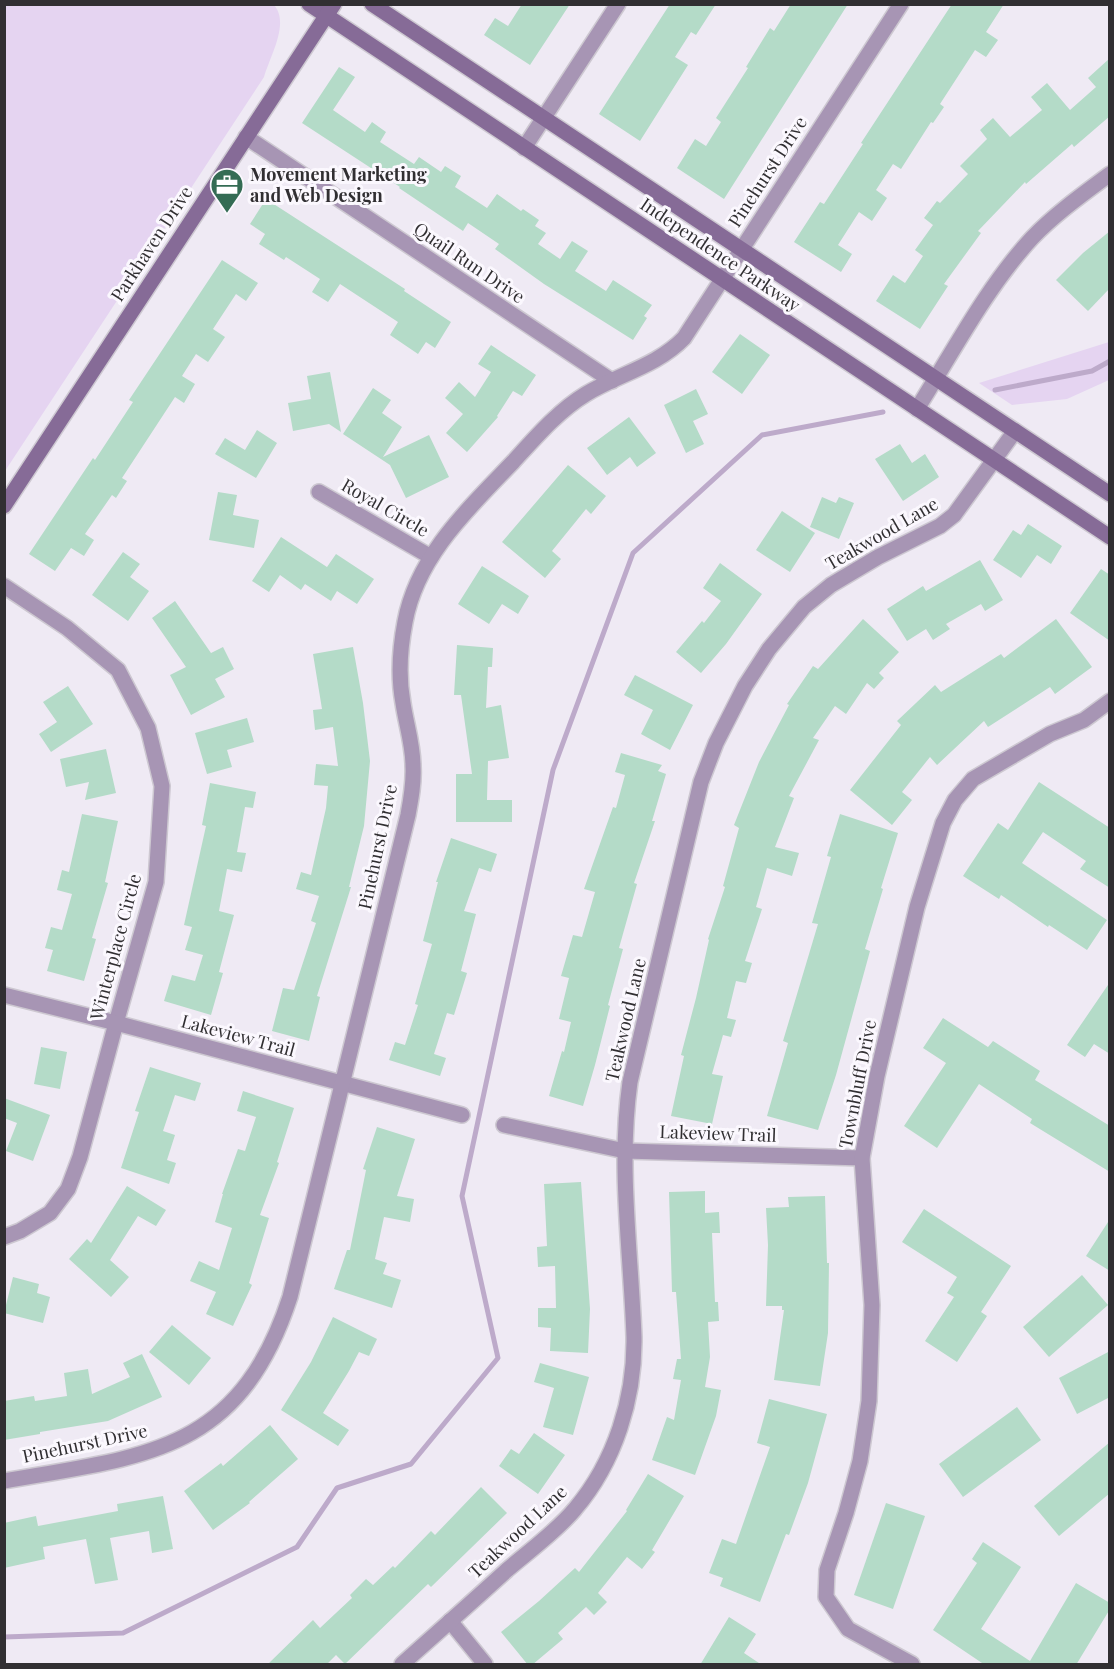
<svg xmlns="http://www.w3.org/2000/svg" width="1114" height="1669" viewBox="0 0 1114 1669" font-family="'Playfair Display',serif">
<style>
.green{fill:#e5d4f1}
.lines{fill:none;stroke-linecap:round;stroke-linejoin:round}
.stream{stroke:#bdaaca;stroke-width:5}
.building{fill:#b4dbc8}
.street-casing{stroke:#cdc8d1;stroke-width:18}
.secondary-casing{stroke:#cdc8d1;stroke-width:18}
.street{stroke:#a795b4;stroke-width:15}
.secondary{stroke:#866b97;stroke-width:15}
.labels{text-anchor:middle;stroke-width:6;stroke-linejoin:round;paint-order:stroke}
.street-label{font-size:18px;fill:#312f32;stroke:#fbf8fe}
.poi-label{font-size:18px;font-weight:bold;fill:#312f32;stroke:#fbf8fe;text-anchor:start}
</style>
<rect width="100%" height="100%" fill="#efeaf4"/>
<g class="green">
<path d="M5 4 274 5C290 23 270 56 264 77L5 471Z"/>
<path d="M1109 342V380L1067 399 1012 405 979 383Z"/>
</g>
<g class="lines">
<g class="stream">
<path d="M995 390 1092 371 1110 361"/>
<path d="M4 1637 123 1633 297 1547 337 1488 411 1464 498 1358 462 1196 553 770 633 553 762 435 883 412"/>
</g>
</g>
<g class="building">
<path d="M522 4H570L530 65 484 35 495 18 508 26Z"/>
<path d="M670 4H716L696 35 691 32 675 57 688 65 640 141 599 114Z"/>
<path d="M791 4H848L724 199 677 168 695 139 706 146 721 122 716 118 748 68 746 67 770 28 774 31Z"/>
<path d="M952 4H1004L986 32 998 40 986 57 975 50 940 104 944 107 933 123 931 122 901 169 893 164 876 190 887 198 872 221 859 212 838 245 852 254 841 272 794 242 820 202 824 204 863 144 861 143Z"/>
<path d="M1110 58V116L1074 147 1072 144 1026 184 1025 182 978 231 981 233 944 284 948 286 920 329 876 301 893 275 905 283 923 256 915 250 933 225 924 218 937 201 940 203 968 174 960 166 987 139 980 130 993 118 1010 137 1042 110 1031 97 1047 83 1070 110 1096 87 1088 78Z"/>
<path d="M339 67 355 77 333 110 365 132 372 122 386 132 380 142 414 164 419 157 441 172 445 166 461 176 455 187 487 208 497 194 521 211 523 209 539 220 535 226 546 233 538 244 560 259 572 241 588 251 575 271 606 291 613 280 652 305 644 316 647 318 633 340 544 284 495 249 499 244 468 223 463 231 399 188 400 187 302 123Z"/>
<path d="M266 199 405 289 404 291 451 322 435 348 426 342 418 354 390 335 398 322 340 284 328 302 312 292 320 279 286 257 284 260 259 244 265 234 250 224Z"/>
<path d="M1110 231V288L1088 311 1056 280 1083 253Z"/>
<path d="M222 260 258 283 246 301 236 294 213 329 225 337 208 362 196 354 182 376 195 384 184 403 175 397 122 478 127 481 116 498 112 495 85 534 94 540 84 556 71 548 55 571 29 554 93 458 95 460 133 402 129 400Z"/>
<path d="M740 334 770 355 742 394 712 372Z"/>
<path d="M491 345 536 375 522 396 513 391 497 416 498 417 467 452 446 433 463 414 445 398 459 382 475 397 491 372 478 364Z"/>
<path d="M330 372 341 432 329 424 293 431 288 403 311 399 307 376Z"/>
<path d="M373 388 391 400 382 413 402 427 383 457 429 435 449 477 406 498 390 465 343 434Z"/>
<path d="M696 389 708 414 693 421 704 444 686 453 664 405Z"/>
<path d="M629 417 656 453 637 467 630 457 607 475 587 448Z"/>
<path d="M257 430 277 443 256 478 215 454 225 438 245 450Z"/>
<path d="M900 444 912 463 925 454 939 477 903 501 875 459Z"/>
<path d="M568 465 606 496 591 514 586 509 552 551 561 559 545 578 502 542Z"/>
<path d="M218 492 237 495 233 515 259 520 254 548 209 540Z"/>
<path d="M822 497 836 503 839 497 854 503 839 539 810 527Z"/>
<path d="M782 511 815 533 790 572 756 550Z"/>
<path d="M1028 524 1062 546 1051 564 1037 555 1021 578 993 560 1013 530 1021 535Z"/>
<path d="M281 537 327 567 336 554 374 579 357 604 337 591 331 601 305 584 301 590 280 575 269 592 252 581Z"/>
<path d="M123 552 140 564 130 577 149 591 128 621 92 595Z"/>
<path d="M980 560 1003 600 985 611 981 604 946 624 950 629 933 640 926 629 907 641 887 609 923 586 926 591Z"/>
<path d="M720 563 762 594 726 644 701 673 676 652 702 621 704 623 721 601 703 588Z"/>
<path d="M482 566 529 596 518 614 502 604 489 624 458 604Z"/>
<path d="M1101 569 1110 575V641L1070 613Z"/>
<path d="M175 601 211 653 223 647 234 669 215 679 225 697 191 715 170 675 186 667 152 618Z"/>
<path d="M863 619 899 652 879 673 884 678 874 689 867 683 846 714 835 706 813 738 819 740 789 796 794 798 775 847 799 853 792 876 767 868 756 907 762 909 745 961 752 963 746 983 736 981 727 1018 736 1020 731 1037 723 1035 712 1074 723 1076 712 1124 671 1116 684 1056 681 1055 696 998 709 940 708 939 725 887 723 886 739 828 734 825 759 762 789 705 787 704 813 666 818 669Z"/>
<path d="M1056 619 1092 667 1055 694 1050 687 988 727 984 721 937 765 930 757 902 792 912 800 892 825 850 790 901 725 897 721 935 685 941 692 1001 654 1004 658Z"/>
<path d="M457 645 493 648 492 667H488L486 708 501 705 509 758 488 761 487 800H512V822H456V774H472L461 695H454Z"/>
<path d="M353 647 363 703 370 761 364 826 349 887H351L317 996 320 997 309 1041 272 1031 283 988 294 990 316 923 311 921 319 896 296 889 301 872 311 875 326 808 328 786 314 785 316 764 338 766 333 727 315 730 313 710 322 709 313 654Z"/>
<path d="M635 675 693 705 670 750 641 734 653 710 624 695Z"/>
<path d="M68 686 93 724 51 752 39 734 57 722 43 702Z"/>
<path d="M247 718 254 742 227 750 232 767 207 774 195 733Z"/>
<path d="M106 749 116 793 85 800 89 782 66 787 60 759Z"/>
<path d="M621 753 662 765 658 771 666 774 652 821H655L634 883 637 884 619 948 623 949 608 1005 610 1006 595 1065 583 1106 549 1096 562 1051 564 1052 571 1022 559 1019 569 978 561 976 573 935 582 937 595 892 584 889 613 807 616 808 625 775 615 772Z"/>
<path d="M1039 782 1110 828V888L1080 869 1086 861 1043 832 1022 863 1107 920 1087 950 1049 925 1048 927 1001 895 999 899 963 876 998 823 1008 830Z"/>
<path d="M210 783 256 792 253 808 245 807 237 852 246 853 242 872 227 869 219 911 234 915 219 972 223 973 211 1015 164 1001 172 975 195 981 203 955 185 950 192 927 184 925 206 826 202 825Z"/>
<path d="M82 814 118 821 105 882 108 883 92 938 96 939 84 981 47 971 53 950 45 948 51 927 62 930 72 894 57 890 62 870 69 872Z"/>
<path d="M840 814 898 833 881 888 883 889 865 949 870 951 836 1075 818 1130 767 1116 788 1043 783 1041 818 924 812 923 831 857 827 856Z"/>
<path d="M451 838 497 854 491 872 479 868 464 911 476 914 461 971 467 973 454 1015 447 1013 434 1054 446 1058 440 1076 389 1060 395 1042 405 1045 418 1005 415 1004 432 944 423 941 438 882H436Z"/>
<path d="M1110 982V1054L1094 1044 1085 1057 1067 1045Z"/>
<path d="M943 1018 988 1047 993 1041 1040 1071 1035 1080 1110 1126V1172L1030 1123 1032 1119 979 1084 937 1148 904 1126 946 1063 923 1048Z"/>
<path d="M41 1047 67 1052 60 1089 34 1084Z"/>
<path d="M150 1067 201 1083 195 1101 175 1095 163 1131 175 1135 167 1160 176 1163 169 1184 121 1168 139 1112 135 1111Z"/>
<path d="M243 1091 294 1108 277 1162 279 1163 260 1215 269 1218 249 1283 252 1285 233 1326 206 1314 216 1292 190 1281 199 1261 219 1270 232 1228 215 1222 223 1194H222L238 1149 245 1151 256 1117 237 1111Z"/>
<path d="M4 1098 50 1115 33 1161 6 1151 17 1123 4 1118Z"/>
<path d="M377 1127 415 1139 397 1196 414 1199 410 1222 384 1217 375 1259 387 1263 383 1274 401 1280 392 1308 334 1289 347 1250H350L366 1170 363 1169Z"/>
<path d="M581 1182 590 1309 588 1353 550 1351 551 1328 538 1327V1308H556L555 1266 538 1267 537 1247 547 1246 544 1184Z"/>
<path d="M127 1186 166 1210 156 1226 138 1216 110 1260 129 1277 111 1297 69 1259 87 1239 91 1243Z"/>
<path d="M705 1191V1213L719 1212 720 1233H712L715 1302H718L719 1321 708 1322 710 1357 705 1387 721 1390 716 1416 695 1475 652 1460 667 1417 674 1420 681 1380 673 1379 677 1359H681L676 1292H672L669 1192Z"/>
<path d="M825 1196 827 1263H829L828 1333 820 1386 774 1380 784 1310H782V1306H766L768 1245 766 1208 789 1207 788 1197Z"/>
<path d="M924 1209 1011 1266 981 1312 987 1316 957 1362 925 1341 954 1297 947 1293 957 1277 902 1242Z"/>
<path d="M1110 1219V1271L1086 1256Z"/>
<path d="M1082 1275 1108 1305 1049 1357 1023 1327Z"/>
<path d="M13 1277 39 1284 37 1293 50 1297 43 1323 4 1313Z"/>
<path d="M333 1317 377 1339 369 1356 359 1352 349 1371 323 1413 349 1430 338 1446 281 1410 311 1362Z"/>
<path d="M172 1325 211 1358 189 1385 149 1352Z"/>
<path d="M1110 1351V1397L1077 1414 1059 1378Z"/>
<path d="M142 1354 162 1397 108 1421 40 1432V1434L4 1440V1401L34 1396 35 1401 67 1396 64 1373 88 1369 92 1394 130 1377 123 1363Z"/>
<path d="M540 1363 589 1377 573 1435 543 1427 554 1388 534 1382Z"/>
<path d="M769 1399 827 1414 808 1483 789 1535 786 1534 760 1602 720 1586 723 1578 709 1573 722 1539 736 1544 770 1447 757 1443Z"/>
<path d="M1017 1407 1041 1440 963 1497 939 1464Z"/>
<path d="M270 1425 298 1459 249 1502 250 1503 213 1530 184 1491 221 1463 223 1466Z"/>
<path d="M534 1433 565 1455 538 1494 499 1466 511 1449 519 1454Z"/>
<path d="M1110 1442V1493L1059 1536 1034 1506Z"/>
<path d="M648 1474 684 1496 652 1550 655 1552 642 1569 627 1557 598 1593 607 1602 594 1615 586 1607 558 1633 563 1639 532 1665H528L501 1632 539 1601 575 1568 579 1572 627 1511 626 1510Z"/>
<path d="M481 1487 507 1513 431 1587 428 1584 345 1664 336 1655 326 1665H267L313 1620 320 1628 352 1598 350 1595 366 1579 373 1585 393 1566 395 1568 431 1531 435 1535Z"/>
<path d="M163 1496 173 1549 152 1553 149 1531 110 1538 118 1580 95 1584 86 1539 43 1547 45 1559 4 1568V1523L36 1516 38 1526 118 1511 117 1504Z"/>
<path d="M886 1503 925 1516 893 1609 854 1595Z"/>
<path d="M983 1542 1021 1567 981 1629 1030 1661 1076 1583 1110 1603V1609L1076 1665H985L933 1630 977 1563 972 1559Z"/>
<path d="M729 1617 756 1634 744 1653 762 1665H700Z"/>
</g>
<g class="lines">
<g class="street-casing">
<g id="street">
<path d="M246 137 612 381"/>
<path d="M524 148 618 4"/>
<path d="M917 409C953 352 986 288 1032 238 1055 214 1083 194 1110 174"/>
<path d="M319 492 431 557"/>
<path d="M4 586 67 628 118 670 148 728 162 786 156 882 116 1023 80 1157 68 1189 50 1213 20 1231 4 1237"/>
<path d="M4 995 116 1023 462 1115"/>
<path d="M504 1125 625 1151 862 1158"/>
<path d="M4 1481C146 1456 239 1453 290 1297L408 815C411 799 414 783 413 766 413 744 406 724 403 703 398 676 400 648 405 622 417 556 469 508 513 462 535 438 558 411 586 394 619 374 657 366 684 338L901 4"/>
<path d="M450 1621 485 1664"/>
<path d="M402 1664C437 1633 472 1602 507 1570 528 1552 558 1530 575 1509 615 1462 635 1398 634 1337 631 1252 618 1166 630 1082L701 782 716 743 745 686 769 649 804 607 831 585 878 557 940 526 954 515 1015 431"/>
<path d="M912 1664 848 1629 826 1597 827 1570 846 1513 860 1461 869 1401 872 1305 862 1158 877 1076 917 907 943 823 955 800 973 779 1050 734 1084 720 1110 701"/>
</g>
</g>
<g class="secondary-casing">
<g id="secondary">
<path d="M309 4 1110 537"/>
<path d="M372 4 1110 494"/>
<path d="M4 506 334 4"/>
</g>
</g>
<use href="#street" class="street"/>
<use href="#secondary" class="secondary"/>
</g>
<defs>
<g id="office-pin" transform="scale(1.725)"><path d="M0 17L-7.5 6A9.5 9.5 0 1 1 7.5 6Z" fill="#346c54" stroke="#fbf8fe"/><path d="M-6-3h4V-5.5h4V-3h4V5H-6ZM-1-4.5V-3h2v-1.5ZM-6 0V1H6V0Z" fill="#fff"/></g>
</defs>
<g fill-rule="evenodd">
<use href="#office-pin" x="227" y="185"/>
</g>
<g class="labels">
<g class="street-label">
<text transform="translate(768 172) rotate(-57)" y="6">Pinehurst Drive</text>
<text transform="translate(152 244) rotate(-57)" y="6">Parkhaven Drive</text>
<text transform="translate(720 255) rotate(34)" y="6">Independence Parkway</text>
<text transform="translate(469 263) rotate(34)" y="6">Quail Run Drive</text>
<text transform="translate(385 508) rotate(30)" y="6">Royal Circle</text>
<text transform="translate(882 534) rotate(-30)" y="6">Teakwood Lane</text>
<text transform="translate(378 847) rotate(-78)" y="6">Pinehurst Drive</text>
<text transform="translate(116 947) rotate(-75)" y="6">Winterplace Circle</text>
<text transform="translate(626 1020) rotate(-77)" y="6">Teakwood Lane</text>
<text transform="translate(238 1036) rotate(15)" y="6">Lakeview Trail</text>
<text transform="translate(858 1084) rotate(-79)" y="6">Townbluff Drive</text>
<text transform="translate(718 1134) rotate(2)" y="6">Lakeview Trail</text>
<text transform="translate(85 1444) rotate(-12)" y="6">Pinehurst Drive</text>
<text transform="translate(518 1532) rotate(-43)" y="6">Teakwood Lane</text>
</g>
<g class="poi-label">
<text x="250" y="181">Movement Marketing<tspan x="250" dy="21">and Web Design</tspan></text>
</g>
</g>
<rect width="1114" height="1669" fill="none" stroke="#312f32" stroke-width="12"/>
</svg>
